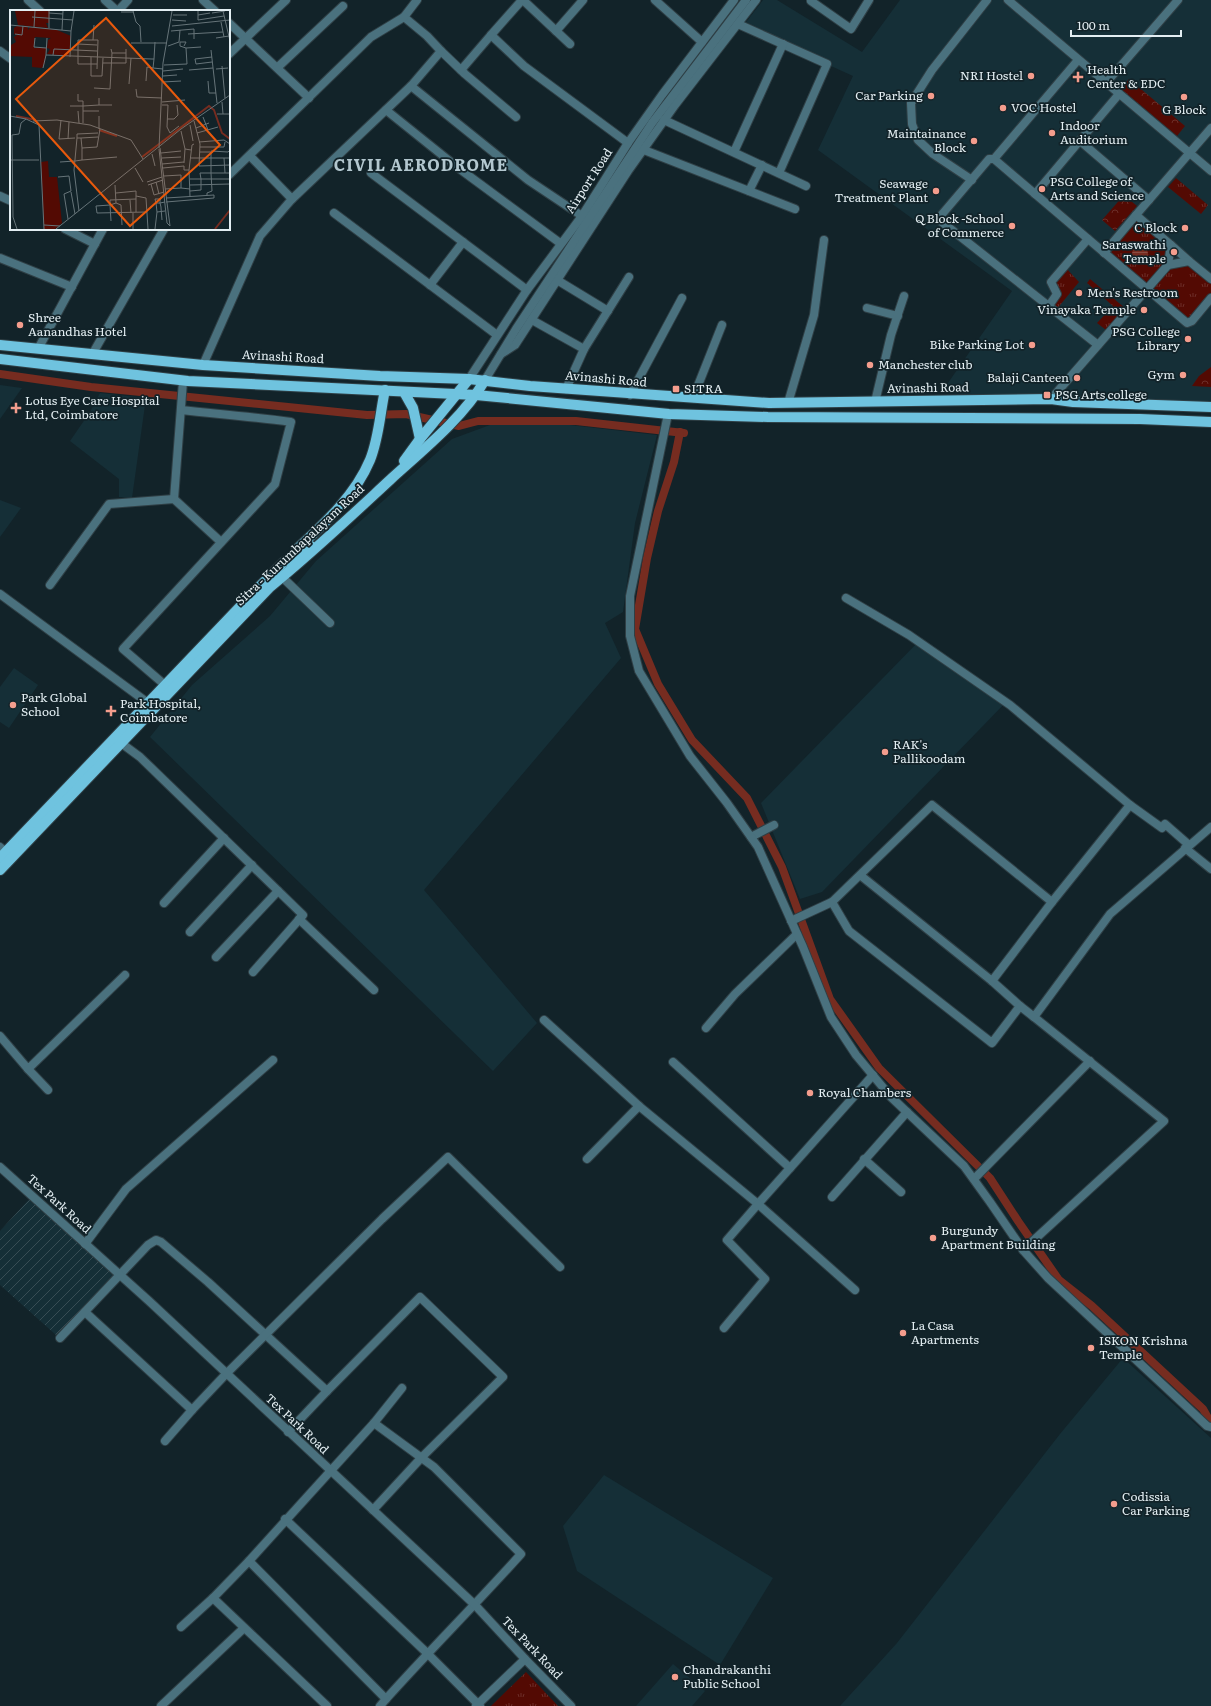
<svg xmlns="http://www.w3.org/2000/svg" width="1211" height="1706" viewBox="0 0 1211 1706" font-family="Literata,serif">
<style>
.built{fill:#152f37}
.industrial{fill:url(#industrial-furrows)}
.grass{fill:url(#grass-tufts)}
.forest{fill:url(#forest-crowns)}
.water{fill:url(#water-rules)}
.lines{fill:none;stroke-linecap:round;stroke-linejoin:round}
.canal{stroke:#762c20;stroke-width:8}
.minor-casing{stroke:#2f3f45;stroke-width:10}
.tertiary-casing{stroke:#2f3f45;stroke-width:10}
.primary-casing{stroke:#2f3f45;stroke-width:12}
.minor{stroke:#4a717e;stroke-width:8}
.tertiary{stroke:#4a717e;stroke-width:8}
.primary{stroke:#6fc3df;stroke-width:10}
.poi-dot{fill:#f49d8d;stroke:#122329;stroke-width:1.5}
.labels{text-anchor:middle;stroke-width:3.5;stroke-linejoin:round;paint-order:stroke}
.poi-label{font-size:12px;fill:#e3eef2;stroke:#122329;text-anchor:start}
.street-label{font-size:12px;fill:#e3eef2;stroke:#122329}
.district-label{font-size:16px;font-weight:bold;letter-spacing:1px;fill:#b3c7cf;stroke:#122329}
.inset-river{fill:none;stroke:#762c20;stroke-width:2}
.inset-road{fill:none;stroke:#667479;stroke-width:1}
.view{fill:#e8590c;fill-opacity:0.15;stroke:#e8590c;stroke-width:2}
.inset-edge{fill:none;stroke:#e3eef2;stroke-width:2}
</style>
<defs>
<pattern id="industrial-furrows" width="10" height="10" patternUnits="userSpaceOnUse"><rect width="10" height="10" fill="#152f37"/><path d="M-1 1l2-2M0 10L10 0M9 11l2-2" fill="none" stroke="#374d54"/></pattern>
<pattern id="grass-tufts" width="24" height="20" patternUnits="userSpaceOnUse"><rect width="24" height="20" fill="#530a03"/><path d="M3 7l-1-3M5 7V3M7 7l1-3M15 17l-1-3M17 17v-4M19 17l1-3" fill="none" stroke="#6c2e28"/></pattern>
<pattern id="forest-crowns" width="20" height="18" patternUnits="userSpaceOnUse"><rect width="20" height="18" fill="#530a03"/><path d="M2 6a3 3 0 1 1 6 0M12 15a3 3 0 1 1 6 0" fill="none" stroke="#6c2e28"/></pattern>
<pattern id="water-rules" width="6" height="5" patternUnits="userSpaceOnUse"><rect width="6" height="5" fill="#762c20"/><path d="M0 2.5h6" fill="none" stroke="#894b41"/></pattern>
</defs>
<rect width="100%" height="100%" fill="#122329"/>
<g class="built">
<path d="M763 0H777L862 52 900 0H1211V402L941 393 1012 291 818 150 853 76 743 26Z"/>
<path d="M0 385 22 388 0 419Z"/>
<path d="M100 393 146 398 132 498 119 497V479L70 441 90 412Z"/>
<path d="M509 418 657 435 635 523 623 612 605 623 621 658 424 890 537 1023 493 1071 150 737 192 685 270 616 316 561 452 439Z"/>
<path d="M0 500 21 508 0 537Z"/>
<path d="M922 638 1008 700 822 892 800 899 761 803Z"/>
<path d="M14 668 38 685 9 728 0 722V687Z"/>
<path d="M1123 1358 1211 1438V1706H840L897 1643 1060 1434Z"/>
<path d="M604 1475 773 1578 720 1665 577 1571 563 1526Z"/>
<path d="M673 1664 705 1691 692 1706H636Z"/>
</g>
<path class="industrial" d="M32 1196 120 1276 56 1335 0 1285V1231Z"/>
<g class="grass">
<path d="M1176 178 1208 205 1201 214 1168 187Z"/>
<path d="M1136 221 1167 248 1165 263 1147 285 1108 254Z"/>
<path d="M1189 264 1211 283V294L1188 322 1151 289 1169 267Z"/>
<path d="M1066 268 1079 282 1056 310 1052 306 1054 285Z"/>
<path d="M1090 279 1125 308 1106 330 1097 323 1113 306 1087 283Z"/>
<path d="M526 1672 558 1706H491Z"/>
</g>
<g class="forest">
<path d="M1129 79 1185 126 1177 136 1121 89Z"/>
<path d="M1124 195 1137 206 1115 231 1102 220Z"/>
<path d="M1211 367V387L1192 386 1199 376Z"/>
</g>
<circle class="water" cx="1140" cy="254" r="8"/>
<g class="lines">
<g class="canal">
<path d="M0 374 91 387 367 415 406 414 459 426 478 421H576L684 433"/>
<path d="M680 432 674 462 658 511 647 558 635 629 658 684 692 740 747 798 782 867 830 999 879 1068 990 1178 1018 1221 1059 1280 1092 1306 1203 1409 1211 1423"/>
</g>
<g class="minor-casing">
<g id="minor">
<path d="M28 0 40 11"/>
<path d="M105 0 117 11"/>
<path d="M203 0 215 11"/>
<path d="M417 0 404 17 427 36 441 51 411 86 528 180 582 216"/>
<path d="M522 0 491 35 524 66 628 143"/>
<path d="M523 0 570 44"/>
<path d="M655 0 702 42"/>
<path d="M812 0 811 1 851 29 869 0"/>
<path d="M1008 0 1211 171"/>
<path d="M118 11 128 0"/>
<path d="M229 23 309 98"/>
<path d="M738 24 827 64 779 173"/>
<path d="M556 31 583 0"/>
<path d="M0 51 11 59"/>
<path d="M441 51 465 74 516 117"/>
<path d="M229 54 286 0"/>
<path d="M278 67 343 6"/>
<path d="M461 70 491 35"/>
<path d="M1106 83 1178 0"/>
<path d="M386 110 457 167 560 243"/>
<path d="M664 120 806 186"/>
<path d="M1080 141 1149 200"/>
<path d="M644 150 795 209"/>
<path d="M734 152 783 44"/>
<path d="M994 159 1078 60"/>
<path d="M371 173 527 290"/>
<path d="M229 175 371 37 404 17"/>
<path d="M972 180 933 154 918 140 912 124 911 103 932 70 987 0"/>
<path d="M749 191 762 165"/>
<path d="M1035 194 1119 94"/>
<path d="M0 196 11 201"/>
<path d="M292 199 411 86"/>
<path d="M334 213 497 335"/>
<path d="M65 229 95 244"/>
<path d="M1171 245 1189 261"/>
<path d="M1104 253 1136 215"/>
<path d="M0 258 72 287"/>
<path d="M1168 265 1171 245 1136 215 1211 128"/>
<path d="M557 280 608 311"/>
<path d="M430 285 463 242"/>
<path d="M1048 307 1057 294 1051 282 1088 239"/>
<path d="M867 308 898 316"/>
<path d="M532 320 584 349"/>
<path d="M1098 345 938 219 989 159H994L1187 323 1192 321 1211 298"/>
<path d="M38 349 103 229"/>
<path d="M93 353 164 229"/>
<path d="M501 354 515 345 628 171 675 105 756 0"/>
<path d="M203 365 260 236 292 199 250 156"/>
<path d="M566 389 584 349 629 277"/>
<path d="M630 395 682 298"/>
<path d="M693 398 722 325"/>
<path d="M1051 399 1168 265 1189 261 1211 279"/>
<path d="M875 402 891 335 904 296"/>
<path d="M788 403 814 315 824 240"/>
<path d="M174 499 183 381"/>
<path d="M282 577 330 623"/>
<path d="M50 585 109 504 174 499 221 542"/>
<path d="M0 594 148 703"/>
<path d="M846 598 909 635 1010 705 1130 805"/>
<path d="M165 685 123 649 275 484 291 422C254 417 217 414 181 410"/>
<path d="M117 740 140 757 303 915 253 972"/>
<path d="M751 837 774 825"/>
<path d="M0 847 6 852"/>
<path d="M1185 848 1211 869"/>
<path d="M832 902 849 931 992 1043 1020 1006 992 981"/>
<path d="M1052 902 1130 805 1162 828 1165 824 1189 845"/>
<path d="M164 903 224 838"/>
<path d="M299 919 374 990"/>
<path d="M791 921 832 902 932 805 1052 902 992 981 860 875"/>
<path d="M190 932 252 865"/>
<path d="M216 957 278 891"/>
<path d="M1020 1006 1034 1017 1110 914 1211 827"/>
<path d="M544 1020 639 1106"/>
<path d="M706 1028 735 994 797 934"/>
<path d="M0 1036 28 1069 125 975"/>
<path d="M673 1062 790 1168"/>
<path d="M28 1069 48 1090"/>
<path d="M587 1159 639 1106 758 1204 873 1075"/>
<path d="M864 1159 901 1192"/>
<path d="M974 1179 1090 1061"/>
<path d="M832 1197 907 1112"/>
<path d="M85 1244 126 1189 273 1060"/>
<path d="M1023 1250 1164 1121 1034 1017"/>
<path d="M85 1312 192 1410 165 1441"/>
<path d="M724 1328 765 1279 727 1240 758 1204 855 1290"/>
<path d="M60 1338 148 1245 156 1240 161 1242 208 1282 327 1391"/>
<path d="M192 1410 226 1374 382 1219 448 1157 560 1267"/>
<path d="M374 1423 434 1467 521 1554C477 1603 430 1650 386 1699"/>
<path d="M288 1432 327 1391 420 1297 503 1377 422 1457 373 1510"/>
<path d="M285 1519 427 1653 480 1706"/>
<path d="M249 1561 386 1699 380 1706"/>
<path d="M181 1627 213 1598"/>
<path d="M525 1659 571 1706"/>
<path d="M161 1706 244 1628"/>
<path d="M327 1706 213 1598 249 1561 374 1423 402 1388"/>
</g>
</g>
<g class="tertiary-casing">
<g id="tertiary">
<path d="M469 379 527 290 582 216 628 143 662 95 734 0"/>
<path d="M485 380 516 329 652 123 746 0"/>
<path d="M668 414 630 596V636L639 671 690 756 727 803 758 847 803 947 831 1017 856 1055 891 1097 964 1166 990 1202 1023 1250 1048 1278 1188 1408 1207 1426 1211 1427"/>
<path d="M0 1167 149 1301 475 1605 525 1659 476 1706"/>
</g>
</g>
<g class="primary-casing">
<g id="primary">
<path d="M0 345 203 365 380 376 469 379 530 386 769 403 1051 399 1073 402 1211 407"/>
<path d="M0 359 188 381 476 395 669 414 768 417 1140 419 1211 422"/>
<path d="M404 392 413 408 420 439"/>
<path d="M404 461 420 439 469 379"/>
<path d="M296 550C324 524 355 496 370 460 379 438 380 413 385 390"/>
<path d="M0 858 256 590 283 563 311 546"/>
<path d="M0 870 270 587C312 553 351 516 391 479 423 450 463 418 485 380"/>
</g>
</g>
<use href="#minor" class="minor"/>
<use href="#tertiary" class="tertiary"/>
<use href="#primary" class="primary"/>
</g>
<g class="poi-dot">
<circle cx="1031" cy="76" r="4"/>
<path d="M1076 71h4v4h4v4h-4v4h-4v-4h-4v-4h4z"/>
<circle cx="931" cy="96" r="4"/>
<circle cx="1184" cy="97" r="4"/>
<circle cx="1003" cy="108" r="4"/>
<circle cx="1052" cy="133" r="4"/>
<circle cx="974" cy="141" r="4"/>
<circle cx="1042" cy="189" r="4"/>
<circle cx="936" cy="191" r="4"/>
<circle cx="1012" cy="226" r="4"/>
<circle cx="1185" cy="228" r="4"/>
<circle cx="1174" cy="252" r="4"/>
<circle cx="1079" cy="293" r="4"/>
<circle cx="1144" cy="310" r="4"/>
<circle cx="20" cy="325" r="4"/>
<circle cx="1188" cy="339" r="4"/>
<circle cx="1032" cy="345" r="4"/>
<circle cx="870" cy="365" r="4"/>
<circle cx="1183" cy="375" r="4"/>
<circle cx="1077" cy="378" r="4"/>
<rect x="672" y="385" width="8" height="8" rx="2"/>
<rect x="1043" y="391" width="8" height="8" rx="2"/>
<path d="M14 402h4v4h4v4h-4v4h-4v-4h-4v-4h4z"/>
<circle cx="13" cy="705" r="4"/>
<path d="M109 705h4v4h4v4h-4v4h-4v-4h-4v-4h4z"/>
<circle cx="885" cy="752" r="4"/>
<circle cx="810" cy="1093" r="4"/>
<circle cx="933" cy="1238" r="4"/>
<circle cx="903" cy="1333" r="4"/>
<circle cx="1091" cy="1348" r="4"/>
<circle cx="1114" cy="1504" r="4"/>
<circle cx="675" cy="1677" r="4"/>
</g>
<g class="labels">
<g class="poi-label">
<text x="1087" y="74">Health<tspan x="1087" dy="14">Center &amp; EDC</tspan></text>
<text x="1023" y="80" text-anchor="end">NRI Hostel</text>
<text x="923" y="100" text-anchor="end">Car Parking</text>
<text x="1011" y="112">VOC Hostel</text>
<text x="1184" y="114" text-anchor="middle">G Block</text>
<text x="1060" y="130">Indoor<tspan x="1060" dy="14">Auditorium</tspan></text>
<text x="966" y="138" text-anchor="end">Maintainance<tspan x="966" dy="14">Block</tspan></text>
<text x="1050" y="186">PSG College of<tspan x="1050" dy="14">Arts and Science</tspan></text>
<text x="928" y="188" text-anchor="end">Seawage<tspan x="928" dy="14">Treatment Plant</tspan></text>
<text x="1004" y="223" text-anchor="end">Q Block -School<tspan x="1004" dy="14">of Commerce</tspan></text>
<text x="1177" y="232" text-anchor="end">C Block</text>
<text x="1166" y="249" text-anchor="end">Saraswathi<tspan x="1166" dy="14">Temple</tspan></text>
<text x="1087" y="297">Men's Restroom</text>
<text x="1136" y="314" text-anchor="end">Vinayaka Temple</text>
<text x="28" y="322">Shree<tspan x="28" dy="14">Aanandhas Hotel</tspan></text>
<text x="1180" y="336" text-anchor="end">PSG College<tspan x="1180" dy="14">Library</tspan></text>
<text x="1024" y="349" text-anchor="end">Bike Parking Lot</text>
<text x="878" y="369">Manchester club</text>
<text x="1175" y="379" text-anchor="end">Gym</text>
<text x="1069" y="382" text-anchor="end">Balaji Canteen</text>
<text x="684" y="393">SITRA</text>
<text x="1055" y="399">PSG Arts college</text>
<text x="25" y="405">Lotus Eye Care Hospital<tspan x="25" dy="14">Ltd, Coimbatore</tspan></text>
<text x="21" y="702">Park Global<tspan x="21" dy="14">School</tspan></text>
<text x="120" y="708">Park Hospital,<tspan x="120" dy="14">Coimbatore</tspan></text>
<text x="893" y="749">RAK's<tspan x="893" dy="14">Pallikoodam</tspan></text>
<text x="818" y="1097">Royal Chambers</text>
<text x="941" y="1235">Burgundy<tspan x="941" dy="14">Apartment Building</tspan></text>
<text x="911" y="1330">La Casa<tspan x="911" dy="14">Apartments</tspan></text>
<text x="1099" y="1345">ISKON Krishna<tspan x="1099" dy="14">Temple</tspan></text>
<text x="1122" y="1501">Codissia<tspan x="1122" dy="14">Car Parking</tspan></text>
<text x="683" y="1674">Chandrakanthi<tspan x="683" dy="14">Public School</tspan></text>
</g>
<g class="street-label">
<text transform="translate(589 181) rotate(-57)" y="4">Airport Road</text>
<text transform="translate(283 357) rotate(3)" y="4">Avinashi Road</text>
<text transform="translate(606 379) rotate(5)" y="4">Avinashi Road</text>
<text transform="translate(928 388) rotate(-1)" y="4">Avinashi Road</text>
<text transform="translate(300 545) rotate(-43)" y="4">Sitra - Kurumbapalayam Road</text>
<text transform="translate(59 1204) rotate(42)" y="4">Tex Park Road</text>
<text transform="translate(297 1424) rotate(43)" y="4">Tex Park Road</text>
<text transform="translate(532 1648) rotate(46)" y="4">Tex Park Road</text>
</g>
<g class="district-label">
<text x="421" y="171">CIVIL AERODROME</text>
</g>
</g>
<g transform="translate(10 10)">
<rect width="220" height="220" fill="#122329"/>
<path d="M5 1H40L39 13H36L38 18 8 15ZM7 16 18 17V20L20 17 47 20 61 26 59 46 37 44 40 39 37 38 38 30 41 28 25 27 24 38H36L35 53 32 58 22 57V47L0 46V27L1 35 6 32 4 27 7 25 4 24V18Z" fill="#530a03"/>
<path d="M38 151 39 167H47L52 213 45 219H34L31 152Z" fill="#530a03"/>
<path class="inset-river" d="M6 106 26 110M89 120 107 126M132 147 199 96 204 100 212 123 220 129M205 219 220 200"/>
<path class="inset-road" d="M123 1 126 12 130 16 131 32M188 1V10L214 6M213 1 220 31M111 2H124M39 3 53 4M202 3 215 1M163 5H177M188 5 200 3M22 7 63 10M162 10 176 11M211 12 214 27M0 15 61 21 60 47M162 16 220 10M24 17 25 1M39 18V1M52 20 53 1M61 21 64 1M161 21 184 19V29M5 24 12 25 13 16M178 24 213 22M25 28 24 37 36 38M206 28 219 26M83 30 84 15M121 33H157M68 34V54H87M87 35 68 34V30H88L87 59M158 36 169 32 170 20M174 36 176 32H170V36L176 38M101 39 102 43H116M201 40 207 93M36 45 37 28M43 45 44 39 87 41M81 47V66H92L93 48M202 47 185 49 186 54 202 52M144 49 145 32M93 53H116V39M154 55 177 54 176 38 191 37M212 56 215 88M33 58 36 45 142 49H144L143 58 153 59M206 59 218 58M179 60 203 58M153 61 173 59M153 66 167 65M136 71 137 57 143 58M198 71 199 83H206M153 72 171 71M119 74 121 48M84 78 100 79 102 43M126 79 127 87 152 88M152 92 175 90M212 92 213 104M89 95H102M152 95H158L157 117 160 123 169 116M60 96H73V91H68V84M68 101 69 113M73 101H89M207 104H220M0 106 16 109 29 115 34 219M193 107 198 120M157 109H164L168 105 167 95M51 110 49 129 65 128M23 111 47 110 80 115 121 130 133 149M184 111 190 134 189 156 220 155M73 113V96L89 95V88M180 115 183 131M186 118 199 113M89 119V106M171 121 175 139 181 140M187 123 208 117M88 127 71 128 72 138 87 137 90 119M67 128 64 160 69 201M71 128H67V124L88 123M58 129 59 112M189 132 214 130 220 134M190 137H214L215 132M149 138 153 53 162 1M149 139 157 213 160 216 150 138M201 141 218 142 220 140M190 142H201V163H220M151 143 171 141M142 144 145 156M152 148 171 147M181 148H214M0 150H29M72 150 107 147M65 151 72 150V138M50 152 65 151M174 153 175 139M152 154 174 152M125 158 133 172M153 158 174 156V160H179L180 187M179 160 182 135 184 134M215 163 214 148H220M154 166 171 165V178L180 179M48 167 59 166 61 181 54 184 58 209M180 169H191L190 163H201L202 181 197 183V185M137 172 152 167M146 172 149 184M141 174 144 185 154 182M138 175 153 170M180 175 220 174M155 179 171 178M180 181 191 180V169H220M61 182 65 204M106 183 126 181V189L100 190V195L86 196 87 203 137 202M126 186 136 188 138 219M156 188 204 185V188L156 192M126 189V202M120 190 121 203M106 193 111 195 112 215M146 193 147 202 155 201M123 203V219M152 210 151 198V197L150 193V189H145L146 193H150L155 192M101 211 100 195 106 193 105 175M34 215 50 216M7 219 3 207 2 125 9 124 11 113 16 109M46 219 171 119 220 85M145 219 147 202"/>
<path class="view" d="M96 8 210 135 120 216 6 89Z"/>
<rect width="220" height="220" class="inset-edge"/>
</g>
<path d="M1071 30v6h110v-6" fill="none" stroke="#e3eef2" stroke-width="2"/>
<text x="1077" y="30" font-size="12" fill="#e3eef2" stroke="#122329" stroke-width="3" paint-order="stroke">100 m</text>
</svg>
